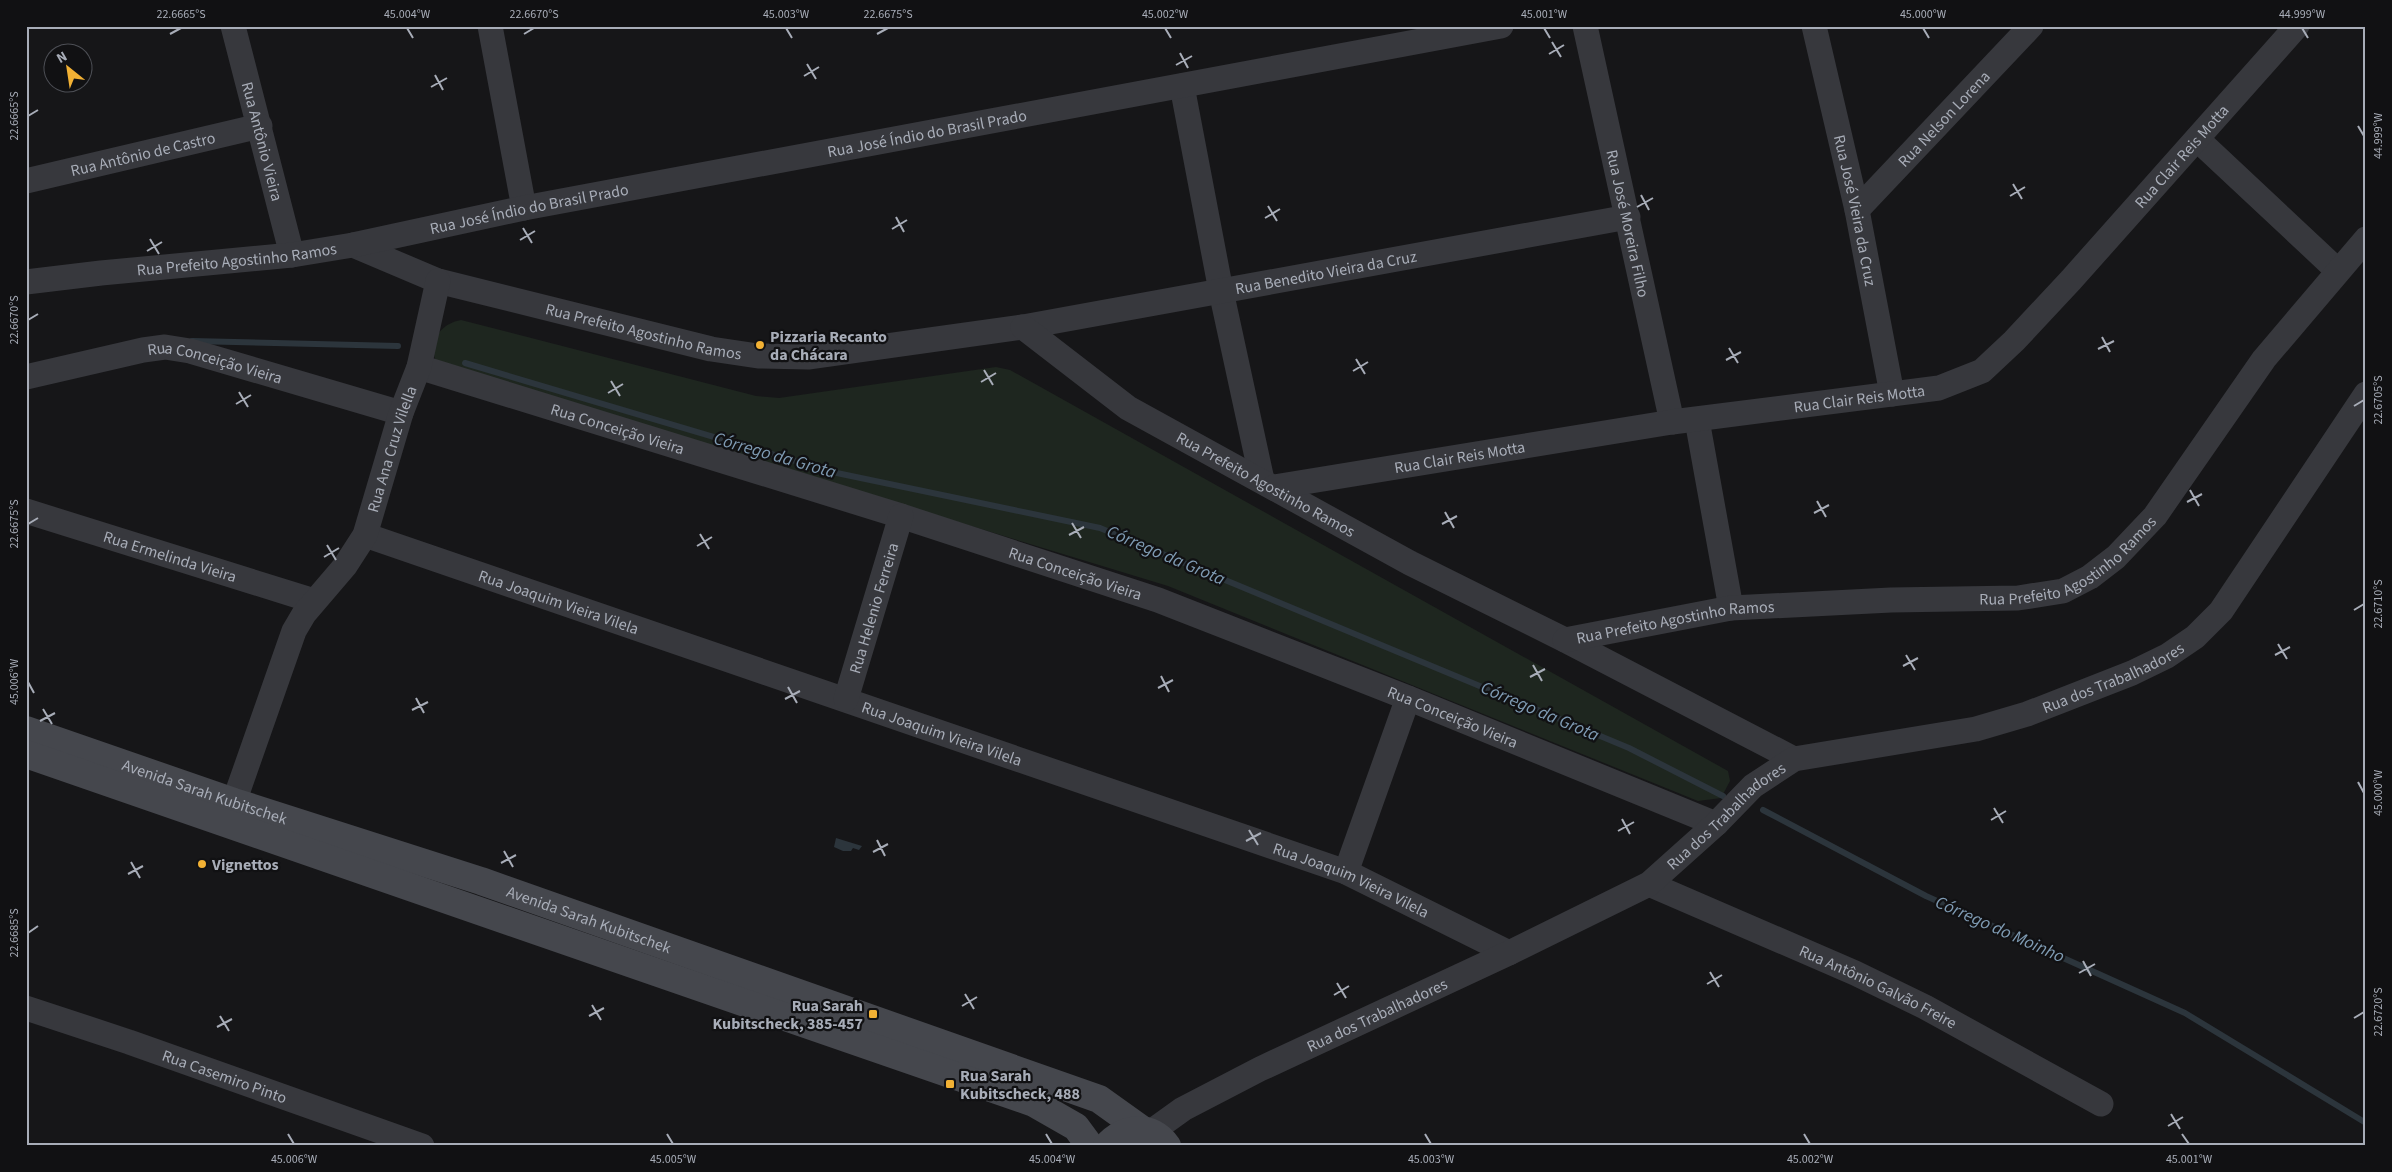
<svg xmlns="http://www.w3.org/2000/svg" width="2392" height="1172" viewBox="0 0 2392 1172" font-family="'Source Sans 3',sans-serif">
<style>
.green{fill:#1e261f}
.water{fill:#2c353c}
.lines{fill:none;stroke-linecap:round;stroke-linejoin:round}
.stream{stroke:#2c353c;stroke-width:6}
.minor{stroke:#37383d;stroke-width:25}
.secondary{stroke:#45474d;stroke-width:28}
.ticks{fill:none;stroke:#a8adb8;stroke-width:2}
.poi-dot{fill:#f2b134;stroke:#111113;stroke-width:2}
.labels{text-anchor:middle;stroke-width:4.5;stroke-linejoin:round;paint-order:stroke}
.street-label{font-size:16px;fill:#a8adb8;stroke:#111113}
.poi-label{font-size:16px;font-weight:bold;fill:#a8adb8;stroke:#111113;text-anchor:start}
.water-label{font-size:18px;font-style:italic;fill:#7f9bb3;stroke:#111113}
.neatline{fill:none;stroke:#a8adb8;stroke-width:2}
.ticks-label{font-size:12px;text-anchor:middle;fill:#a8adb8}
</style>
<rect width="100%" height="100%" fill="#161618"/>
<path class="green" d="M461 320 756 396 779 398 996 367 1010 370 1728 771 1730 781 1721 798 1698 801 1168 586 436 363C429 342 439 324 461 320Z"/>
<path class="water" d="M836 838 862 846 859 850 853 848 851 851H843L834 847Z"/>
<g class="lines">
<g class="stream">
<path d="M192 341 398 346"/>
<path d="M465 363 832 472 1100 528 1629 748 1723 796"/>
<path d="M1763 810 1926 896 2185 1013 2366 1123"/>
</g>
<g class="minor">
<path id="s1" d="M233 26 292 255"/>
<path d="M490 26 524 208"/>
<path id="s2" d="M1585 26 1672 422"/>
<path id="s3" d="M1814 26 1857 210 1892 394"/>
<path d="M1182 86 1221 291 1262 480"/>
<path d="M2197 139 2338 271"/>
<path id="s4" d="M26 181 260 126"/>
<path id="s5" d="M1857 210 2031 26"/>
<path id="s6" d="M353 245 438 281 711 349 758 356 808 357 1023 327 1628 217"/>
<path id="s7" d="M26 282 101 273 292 255 353 245 524 208 1501 26"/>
<path id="s8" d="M1023 327 1128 408 1410 563 1565 640 1794 759"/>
<path id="s9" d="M419 367 901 516 1158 600 1408 698 1716 824"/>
<path id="s10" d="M26 377 143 350 165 347 190 351 401 413"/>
<path d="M1697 420 1731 608"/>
<path id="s11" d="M1274 487 1672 422 1939 388 1982 371 2014 341 2071 280 2297 26"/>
<path id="s12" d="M26 511 314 601"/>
<path id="s13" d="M365 535 1346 872 1509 953"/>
<path id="s14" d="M1565 640 1731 608 1891 600 2018 598 2063 591 2090 577 2116 557 2155 516 2264 359 2366 239"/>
<path id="s15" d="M846 699 901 516"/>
<path id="s16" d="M234 802 294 631 304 614 345 566 365 535 401 413 419 367 438 281"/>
<path d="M1346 872 1408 698"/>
<path id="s17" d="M1649 884 1855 973 1925 1007 2101 1104"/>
<path id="s18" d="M26 1008 129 1042 422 1146"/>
<path id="s19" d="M1151 1132 1183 1109 1260 1069 1509 953 1649 884 1716 824 1753 786 1794 759 1976 729 2027 714 2132 673 2167 656 2195 637 2221 611 2366 394"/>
</g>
<g class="secondary">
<path id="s20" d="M26 730 234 802 481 881 1099 1099 1141 1129"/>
<path d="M26 754 1034 1103 1076 1127 1090 1146"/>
<path d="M1107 1146C1123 1127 1152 1123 1167 1146"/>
</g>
</g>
<path class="ticks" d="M407 28 413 38M786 28 792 38M1165 28 1171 38M1544 28 1550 38M1923 28 1929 38M2302 28 2308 38M170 34 181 28M524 34 534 28M877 34 888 28M1552 42 1561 57M1180 53 1188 68M1549 54 1564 45M807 64 816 79M1176 65 1192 56M435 75 443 90M804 76 819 67M431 87 447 78M28 116 38 110M2358 126 2364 136M2013 184 2022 199M1641 195 1649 210M2010 196 2025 187M1268 206 1277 221M1637 207 1653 198M896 217 904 232M1265 218 1280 209M523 228 532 243M892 229 907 220M150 239 159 254M520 240 535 231M147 251 162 242M28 320 38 314M2102 337 2110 352M1729 348 1738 363M2098 349 2114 341M1356 359 1365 374M1726 360 1741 352M984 370 993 385M1353 371 1368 362M611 381 620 396M981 382 996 373M239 392 248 407M608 393 623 384M236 404 251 395M2354 406 2364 400M2190 490 2199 506M1817 501 1826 517M2187 502 2202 494M1445 512 1454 528M1814 513 1829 505M1072 523 1081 538M28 524 38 518M1442 524 1457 516M700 534 709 549M1069 535 1084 527M327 545 336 560M697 546 712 537M324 557 339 548M2354 610 2364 604M2278 644 2287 659M1906 655 1915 670M2275 655 2290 647M1533 665 1542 681M1903 666 1918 658M1161 676 1169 692M1530 677 1545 669M28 682 34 693M788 687 797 703M1158 688 1173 680M416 698 424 713M785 699 800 691M43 709 52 724M412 710 428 702M40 721 55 713M2358 782 2364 793M1994 808 2003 823M1622 819 1630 834M1991 820 2006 811M1249 830 1258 845M1618 831 1634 822M877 840 885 856M1246 841 1261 833M504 851 513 867M873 852 888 844M131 862 140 878M501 863 516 855M128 874 143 866M28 933 38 926M2083 961 2091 976M1710 972 1719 987M2079 973 2095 964M1337 983 1346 998M1707 984 1722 975M965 994 974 1009M1334 995 1349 986M592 1005 601 1020M962 1006 977 997M220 1016 229 1031M589 1016 604 1008M2354 1018 2364 1012M217 1027 232 1019M2171 1114 2180 1129M2168 1126 2183 1117M288 1134 294 1144M667 1134 673 1144M1046 1134 1052 1144M1425 1134 1431 1144M1804 1134 1810 1144M2182 1134 2189 1144"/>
<g class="poi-dot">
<circle cx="760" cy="345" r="5"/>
<circle cx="202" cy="864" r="5"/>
<rect x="868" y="1009" width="10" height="10" rx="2.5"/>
<rect x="945" y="1079" width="10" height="10" rx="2.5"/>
</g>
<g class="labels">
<g class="street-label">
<text dy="6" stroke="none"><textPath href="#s5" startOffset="126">Rua Nelson Lorena</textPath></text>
<text dy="6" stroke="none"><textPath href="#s7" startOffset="914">Rua José Índio do Brasil Prado</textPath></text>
<text dy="6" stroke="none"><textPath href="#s1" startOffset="119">Rua Antônio Vieira</textPath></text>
<text dy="6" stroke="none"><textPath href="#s4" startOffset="120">Rua Antônio de Castro</textPath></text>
<text dy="6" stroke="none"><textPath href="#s11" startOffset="1012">Rua Clair Reis Motta</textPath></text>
<text dy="6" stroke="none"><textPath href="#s7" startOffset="509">Rua José Índio do Brasil Prado</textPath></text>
<text dy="6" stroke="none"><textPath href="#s3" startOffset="189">Rua José Vieira da Cruz</textPath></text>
<text dy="6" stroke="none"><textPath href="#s2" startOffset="202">Rua José Moreira Filho</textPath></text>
<text dy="6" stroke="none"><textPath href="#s7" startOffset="212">Rua Prefeito Agostinho Ramos</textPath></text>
<text dy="6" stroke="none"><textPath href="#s6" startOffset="996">Rua Benedito Vieira da Cruz</textPath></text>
<text dy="6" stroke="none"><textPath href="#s6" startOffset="304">Rua Prefeito Agostinho Ramos</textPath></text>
<text dy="6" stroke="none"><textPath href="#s10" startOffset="194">Rua Conceição Vieira</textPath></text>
<text dy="6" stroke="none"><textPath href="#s11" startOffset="592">Rua Clair Reis Motta</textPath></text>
<text dy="6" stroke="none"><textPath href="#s9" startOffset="208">Rua Conceição Vieira</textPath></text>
<text dy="6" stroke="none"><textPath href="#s16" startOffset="391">Rua Ana Cruz Vilella</textPath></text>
<text dy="6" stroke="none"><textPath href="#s11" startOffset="188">Rua Clair Reis Motta</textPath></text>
<text dy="6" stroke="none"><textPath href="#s8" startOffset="290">Rua Prefeito Agostinho Ramos</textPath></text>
<text dy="6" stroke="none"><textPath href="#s12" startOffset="151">Rua Ermelinda Vieira</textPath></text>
<text dy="6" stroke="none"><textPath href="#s14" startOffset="518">Rua Prefeito Agostinho Ramos</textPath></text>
<text dy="6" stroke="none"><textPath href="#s9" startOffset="688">Rua Conceição Vieira</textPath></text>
<text dy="6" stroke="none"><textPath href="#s13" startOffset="205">Rua Joaquim Vieira Vilela</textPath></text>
<text dy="6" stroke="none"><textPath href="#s15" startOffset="95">Rua Helenio Ferreira</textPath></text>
<text dy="6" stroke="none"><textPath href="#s14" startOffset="112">Rua Prefeito Agostinho Ramos</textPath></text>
<text dy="6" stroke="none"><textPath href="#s19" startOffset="1080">Rua dos Trabalhadores</textPath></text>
<text dy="6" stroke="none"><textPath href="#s9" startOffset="1092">Rua Conceição Vieira</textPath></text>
<text dy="6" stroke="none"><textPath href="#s13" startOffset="610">Rua Joaquim Vieira Vilela</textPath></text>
<text dy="6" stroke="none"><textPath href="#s20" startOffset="189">Avenida Sarah Kubitschek</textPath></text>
<text dy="6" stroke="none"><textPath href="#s19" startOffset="660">Rua dos Trabalhadores</textPath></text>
<text dy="6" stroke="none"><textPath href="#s13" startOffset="1045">Rua Joaquim Vieira Vilela</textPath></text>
<text dy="6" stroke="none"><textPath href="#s20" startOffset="594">Avenida Sarah Kubitschek</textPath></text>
<text dy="6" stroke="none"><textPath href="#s17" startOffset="251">Rua Antônio Galvão Freire</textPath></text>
<text dy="6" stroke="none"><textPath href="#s19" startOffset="255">Rua dos Trabalhadores</textPath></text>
<text dy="6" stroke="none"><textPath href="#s18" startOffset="210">Rua Casemiro Pinto</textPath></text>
</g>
<g class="poi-label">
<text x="770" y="342">Pizzaria Recanto<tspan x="770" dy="18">da Chácara</tspan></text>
<text x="212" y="870">Vignettos</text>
<text x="863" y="1011" text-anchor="end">Rua Sarah<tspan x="863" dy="18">Kubitscheck, 385-457</tspan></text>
<text x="960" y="1081">Rua Sarah<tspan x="960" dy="18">Kubitscheck, 488</tspan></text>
</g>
<g class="water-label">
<text transform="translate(775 455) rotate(16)" y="6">Córrego da Grota</text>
<text transform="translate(1166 555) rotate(23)" y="6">Córrego da Grota</text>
<text transform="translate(1540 711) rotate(23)" y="6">Córrego da Grota</text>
<text transform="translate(2000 929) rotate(24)" y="6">Córrego do Moinho</text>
</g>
</g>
<rect width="2392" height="1172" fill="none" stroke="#111113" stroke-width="55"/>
<g transform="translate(68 68) rotate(330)"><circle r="24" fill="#111113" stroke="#4d4f55"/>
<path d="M0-4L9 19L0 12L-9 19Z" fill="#f2b134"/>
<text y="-8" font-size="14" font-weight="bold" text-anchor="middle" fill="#a8adb8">N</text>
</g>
<rect x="28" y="28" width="2336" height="1116" class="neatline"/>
<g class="ticks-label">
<text x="181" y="18">22.6665°S</text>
<text x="407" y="18">45.004°W</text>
<text x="534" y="18">22.6670°S</text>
<text x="786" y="18">45.003°W</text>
<text x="888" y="18">22.6675°S</text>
<text x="1165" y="18">45.002°W</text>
<text x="1544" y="18">45.001°W</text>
<text x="1923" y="18">45.000°W</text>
<text x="2302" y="18">44.999°W</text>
<text transform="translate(14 116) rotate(-90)" y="4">22.6665°S</text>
<text transform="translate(2378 136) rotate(-90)" y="4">44.999°W</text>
<text transform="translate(14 320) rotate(-90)" y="4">22.6670°S</text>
<text transform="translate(2378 400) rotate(-90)" y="4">22.6705°S</text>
<text transform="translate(14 524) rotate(-90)" y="4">22.6675°S</text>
<text transform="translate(2378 604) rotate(-90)" y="4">22.6710°S</text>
<text transform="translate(14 682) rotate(-90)" y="4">45.006°W</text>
<text transform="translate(2378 793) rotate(-90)" y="4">45.000°W</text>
<text transform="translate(14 933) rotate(-90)" y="4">22.6685°S</text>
<text transform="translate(2378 1012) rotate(-90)" y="4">22.6720°S</text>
<text x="294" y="1163">45.006°W</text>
<text x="673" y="1163">45.005°W</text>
<text x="1052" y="1163">45.004°W</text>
<text x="1431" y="1163">45.003°W</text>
<text x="1810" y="1163">45.002°W</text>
<text x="2189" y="1163">45.001°W</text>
</g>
</svg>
